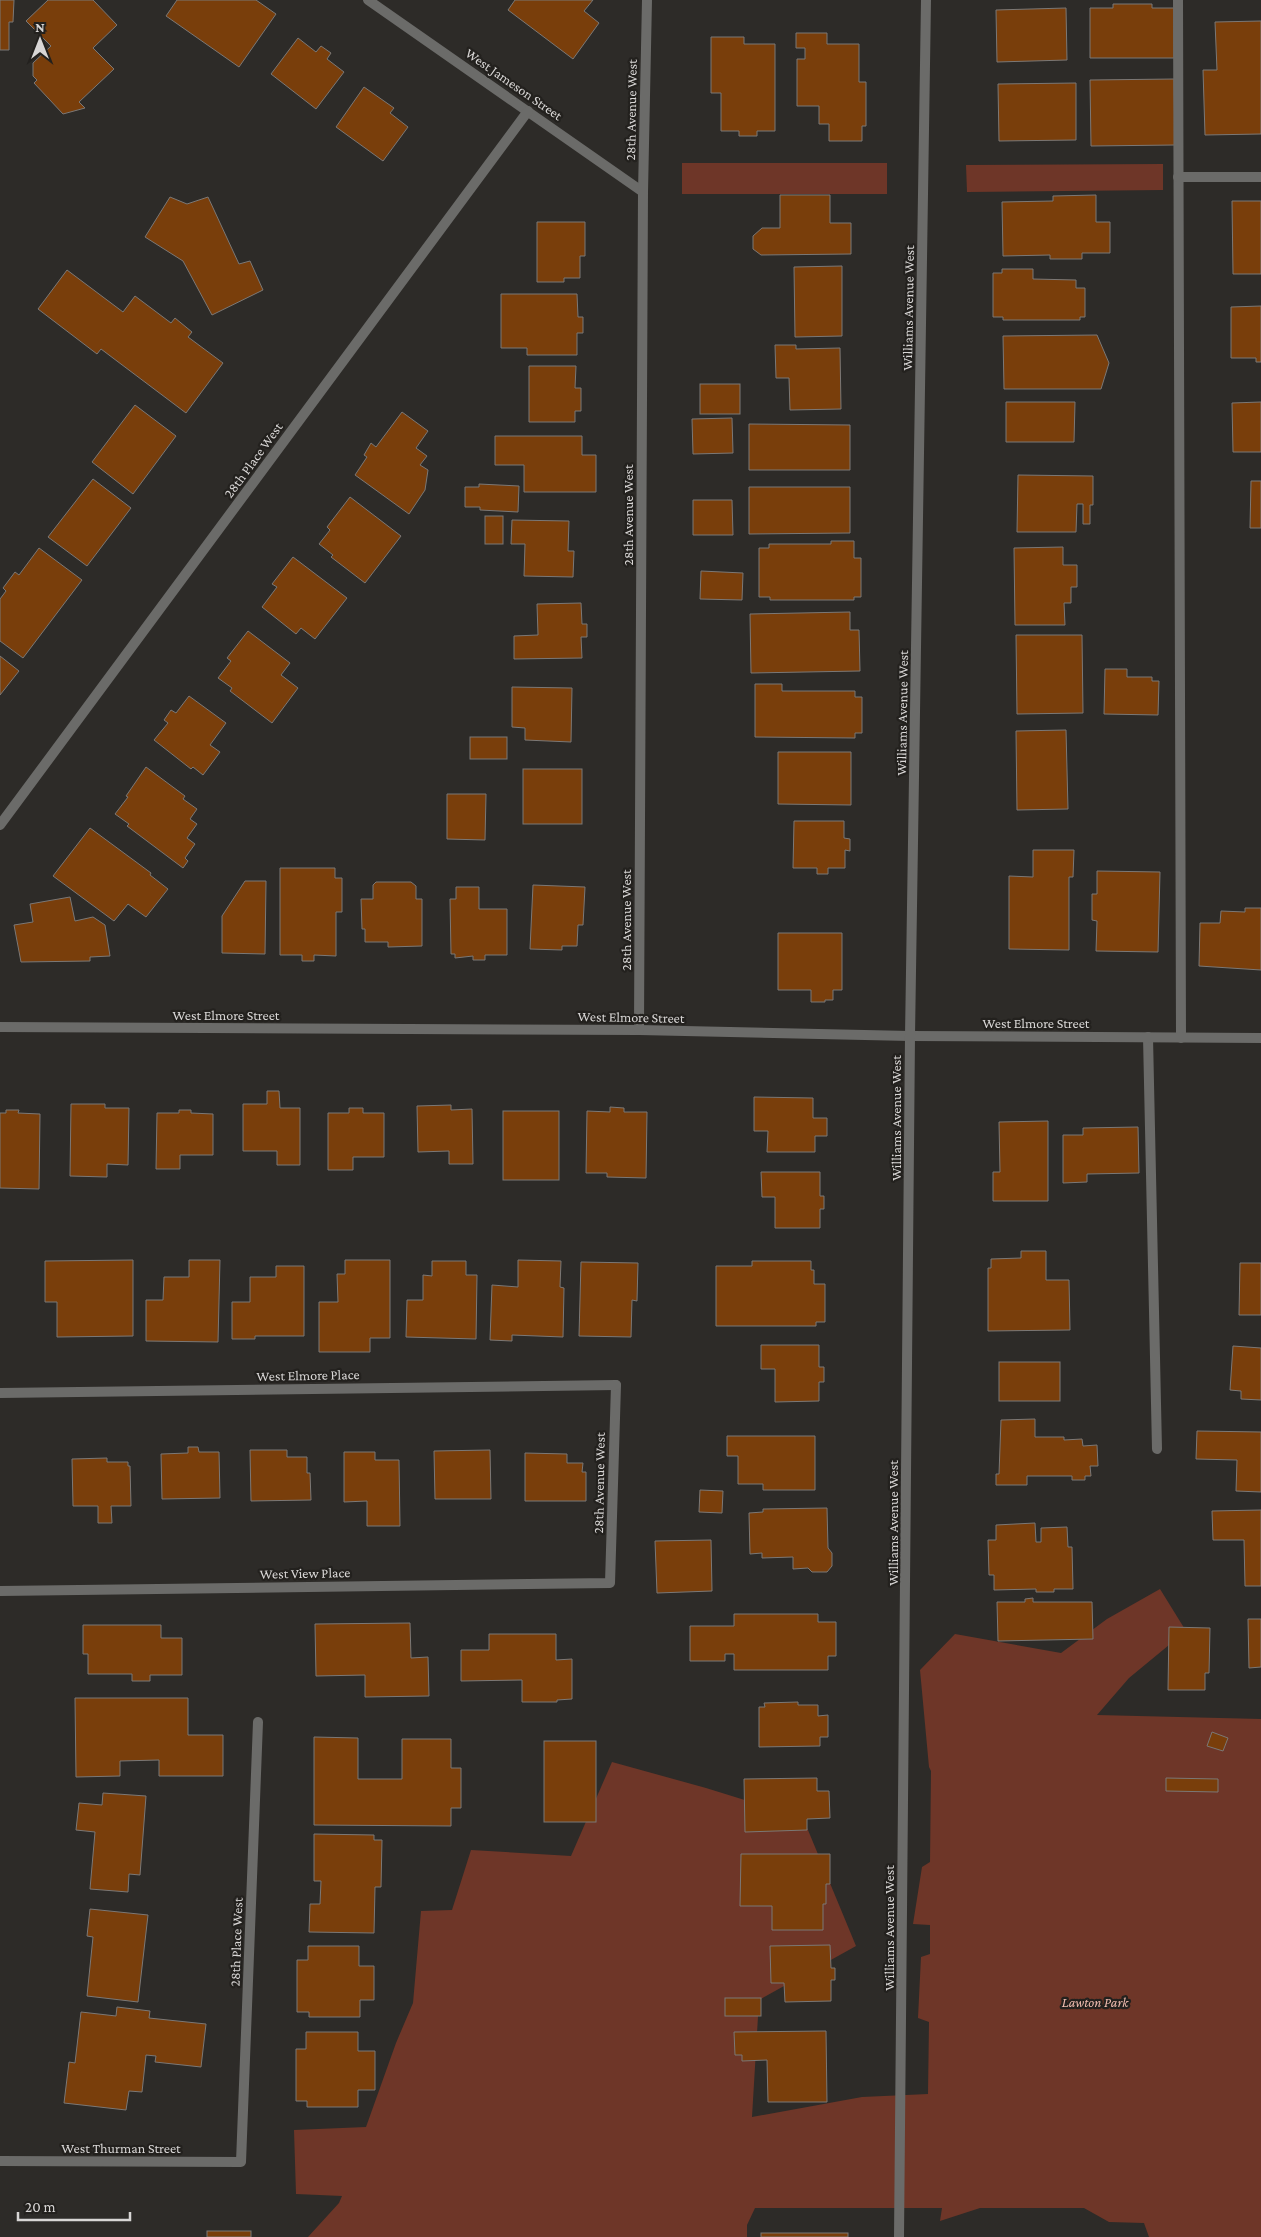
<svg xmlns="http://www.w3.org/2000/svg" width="1261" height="2237" viewBox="0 0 1261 2237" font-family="'Crimson Pro',serif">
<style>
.green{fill:#6e3628}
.building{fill:#793e0b;stroke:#7b7876}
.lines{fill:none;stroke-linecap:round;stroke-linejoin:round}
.lane{stroke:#6b6b69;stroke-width:10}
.street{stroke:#6b6b69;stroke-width:10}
.labels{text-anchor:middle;stroke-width:4.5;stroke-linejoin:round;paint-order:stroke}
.street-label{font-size:14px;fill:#d8d6d5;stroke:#23211e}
.park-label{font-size:14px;font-style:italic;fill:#f0bcaf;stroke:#23211e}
</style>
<rect width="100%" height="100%" fill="#2d2b28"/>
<g class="green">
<rect x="682" y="163" width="205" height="31"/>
<path d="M1163 164V190L967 192 966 165Z"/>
<path d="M1160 1589 1186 1631 1129 1678 1097 1715 1261 1719V2237H1149L1144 2223 1109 2222 1084 2208H980L940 2221 942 2208H755L747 2225V2237H308L339 2203 342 2196 296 2194 294 2130 366 2127 396 2043 413 2003 421 1911 452 1910 471 1850 571 1856 612 1762 706 1788 803 1818 856 1946 759 2000 752 2117 862 2097 928 2094 929 2022 918 2018 921 1957 930 1954V1925L913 1924 922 1867 930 1862 931 1771 929 1767 920 1670 955 1634 1061 1653 1107 1619Z"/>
</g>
<g class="building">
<path d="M0 0H14L13 22H9V50H0Z"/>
<path d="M48 0H93L117 25 93 48 114 69 79 102 85 108 63 114 34 83 37 80 33 76V63L51 46 26 21Z"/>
<path d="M177 0H256L276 14 239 67 166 16Z"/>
<path d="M515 0H593L584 11 599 23 573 59 508 10Z"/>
<path d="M1113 4H1152V8H1174V58H1090V8H1113Z"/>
<path d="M1066 8 1067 60 997 62 996 10Z"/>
<path d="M1261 21V134L1205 135 1203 70H1217L1215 22Z"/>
<path d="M796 33H827V44H859V82H866V126H862V141H829V124H819V106H797V59H805V48H796Z"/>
<path d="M711 37H744V44H775V131H757V136H739V131H721V93H711Z"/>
<path d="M298 38 316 52 321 46 331 53 327 59 344 72 316 109 271 74Z"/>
<path d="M1174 79 1175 145 1091 146 1090 80Z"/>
<path d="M1076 83V140L999 141 998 84Z"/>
<path d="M364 87 394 108 390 113 408 127 383 161 336 127Z"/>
<path d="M780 195H830V223H851V254L761 255 753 249V236L762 228H780Z"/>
<path d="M1096 195V222H1110V253H1082V259H1050V255L1003 256 1002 202 1053 201V196Z"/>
<path d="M170 197 187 204 208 197 239 264 250 261 263 290 212 315 183 261 145 237Z"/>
<path d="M1232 201H1261V274H1233Z"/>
<path d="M537 222H585V256H580V278H564V282H537Z"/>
<path d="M842 266V336L795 337 794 267Z"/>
<path d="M1002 269H1033V279L1076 280V288H1085V317H1080V320H1003V317H993V273H1002Z"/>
<path d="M67 270 123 312 135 296 171 323 175 318 192 332 188 337 223 363 186 413 101 349 97 354 38 309Z"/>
<path d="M501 294H577L578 317H583V333H577V355H527V348H501Z"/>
<path d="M1261 306V362H1256V358H1231V307Z"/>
<path d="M1097 335 1109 363 1101 389H1004L1003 336Z"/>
<path d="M775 345H796V349L840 348 841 409 790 410 789 378H776Z"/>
<path d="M529 366H576L575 388H581V411H575V422H529Z"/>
<rect x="700" y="384" width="40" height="30"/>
<path d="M1006 402H1075L1074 442H1006Z"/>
<path d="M1261 402V452H1233L1232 403Z"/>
<path d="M135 405 176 436 133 494 92 462Z"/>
<path d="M402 412 428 431 416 448 427 456 420 465 428 470 425 490 409 514 355 475 367 457 364 455 371 443 376 447Z"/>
<path d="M732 418 733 453 693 454 692 419Z"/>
<path d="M749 424 850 425V470H749Z"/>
<path d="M495 436H582V455H596V492H524V465H495Z"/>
<path d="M1018 475 1093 476V505H1090V524H1083V504H1077L1076 532H1017Z"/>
<path d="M93 479 131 508 87 566 48 537Z"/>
<path d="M1251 481H1261V528H1250Z"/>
<path d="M479 484 519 486 518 512 480 510V507H465V487H479Z"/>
<path d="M749 487H850V533L749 534Z"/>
<path d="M350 497 401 536 365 583 331 557 333 555 319 544 330 530 327 527Z"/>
<path d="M693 500H732L733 535H693Z"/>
<rect x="485" y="516" width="18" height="28"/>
<path d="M512 520 569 521 568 551H574L573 577 524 576 525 544H511Z"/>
<path d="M831 541H854V558H861V597H854V600H770V597H759V548H769V544H831Z"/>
<path d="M1063 547V565H1077V587H1071V603H1064L1065 625H1015L1014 548Z"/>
<path d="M39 548 82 580 23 658 0 641V599L6 591 3 588 15 572 19 575Z"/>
<path d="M293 557 347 598 315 639 301 628 296 634 262 607 277 587 272 584Z"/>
<path d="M701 571 743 573 742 600 700 599Z"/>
<path d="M581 603 582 624H587V637H581L582 658 514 659V636L538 635 537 604Z"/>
<path d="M850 612V630H859L860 671 751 673 750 614Z"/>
<path d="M248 631 290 663 281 675 298 688 272 723 230 691 232 688 218 678 231 661 227 658Z"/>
<path d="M1016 635H1082L1083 713 1017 714Z"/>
<path d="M0 656 19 671 0 695Z"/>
<path d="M1105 669H1127V677H1152V681H1159L1158 715 1104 714Z"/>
<path d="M755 684H782V691H855V697H862V733H855V738L755 737Z"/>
<path d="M512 687 572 688 571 742 525 740V728L512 727Z"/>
<path d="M189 696 226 723 210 745 220 752 203 775 193 767 191 769 154 740 168 723 164 720 171 710 176 713Z"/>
<path d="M1066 730 1068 809 1017 810 1016 731Z"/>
<rect x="470" y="737" width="37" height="22"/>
<path d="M778 752H851V805L778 804Z"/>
<path d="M146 767 185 796 183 799 197 809 190 819 197 824 187 838 195 844 185 858 188 861 183 868 127 826 129 824 115 814 128 797 126 796Z"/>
<rect x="523" y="769" width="59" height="55"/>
<path d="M447 794H486L485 840 447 839Z"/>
<path d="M794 821H844V838L850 839V851L845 850V868H828V874H817V868H793Z"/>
<path d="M90 828 151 873 150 875 168 889 146 917 128 904 114 921 53 876Z"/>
<path d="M1033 850H1074L1073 877H1069V950L1009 949V876L1033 877Z"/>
<path d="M280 868H335V878H342V912H336V956L314 955V961H302V955H280Z"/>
<path d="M1097 871 1160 872 1158 952 1096 951 1097 921 1092 920V894H1097Z"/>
<path d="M245 881H266L265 954 222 953V916Z"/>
<path d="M376 882H411L416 886V899H422V946L388 947V942H365V929H362L361 899H373V885Z"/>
<path d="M533 885 585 887 583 925H578L577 946H562V950L530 949Z"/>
<path d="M456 887H479V909H507V955H485V960H473V956L455 958V954H451L450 899H456Z"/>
<path d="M70 897 75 921 93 917 105 925 110 956 90 957V961L21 962 14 925 33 922 30 904Z"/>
<path d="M1245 908H1261V970L1199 966 1200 923H1220L1221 911 1245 912Z"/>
<path d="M778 933H842V990H833V1000H825V1002H811V990H778Z"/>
<path d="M267 1091H279L280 1108H300V1165H277V1151H243V1104H267Z"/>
<path d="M754 1097 813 1098V1118H827V1136H815V1152H767L768 1131H754Z"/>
<path d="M71 1104H105V1108H129L128 1165 107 1164V1177L70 1176Z"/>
<path d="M451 1105V1110L472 1109 473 1164H449V1151L418 1152 417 1106Z"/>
<path d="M610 1107 624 1108V1112H647L646 1178 607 1177V1173H586L587 1111 610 1112Z"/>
<path d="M349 1108H363V1113H384V1157H353V1170H328V1113H349Z"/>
<path d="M6 1110H19L18 1113 40 1114 39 1189 0 1188V1113H6Z"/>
<path d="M179 1110H191V1113L213 1114V1155H180V1169H156L157 1113H179Z"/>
<rect x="503" y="1111" width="56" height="69"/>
<path d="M1048 1121V1201H993V1172H1000L999 1122Z"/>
<path d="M1138 1127 1139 1173 1087 1174V1182L1063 1183V1135H1083V1128Z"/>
<path d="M761 1172H820V1196H824V1209H820V1228H775V1197H762Z"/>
<path d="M1021 1251H1046V1280H1069L1070 1330 988 1331V1268H991V1259L1021 1258Z"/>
<path d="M133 1260V1336L57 1337V1302H45V1261Z"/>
<path d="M189 1260H220L218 1342 146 1341V1300H163L164 1277H189Z"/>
<path d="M345 1260H390V1338H370V1352H319V1302H338L337 1274H345Z"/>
<path d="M518 1260 561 1261 560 1287 564 1288 563 1337 512 1335V1341L490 1340 492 1285 518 1287Z"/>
<path d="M432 1261H466V1275H477L476 1339 406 1337 407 1300H423V1275L432 1276Z"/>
<path d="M752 1261H811V1270H814V1284H825V1322H816V1326H716V1266H752Z"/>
<path d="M581 1262 638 1263 637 1301 632 1300 631 1337 579 1336Z"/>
<path d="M1240 1263H1261V1315H1239Z"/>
<path d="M276 1266H304V1336H255V1339H232V1302H250V1277H276Z"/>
<path d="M761 1345H819V1367H824V1382H819V1401L775 1402V1369H761Z"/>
<path d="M1233 1346 1261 1348V1400L1241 1399V1391L1230 1390Z"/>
<rect x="999" y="1362" width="61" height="39"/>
<path d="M1035 1419V1437H1064V1440L1082 1439 1083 1446 1097 1445 1098 1466H1090L1091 1476H1085V1480H1072V1476H1027V1485H996V1474H999L1001 1420Z"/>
<path d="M1197 1431 1261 1432V1492L1236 1491 1237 1460 1196 1459Z"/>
<path d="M727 1436H815V1490H763V1484H738V1456H727Z"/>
<path d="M188 1447H198L199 1452H219L220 1498 162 1499 161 1454 188 1453Z"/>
<path d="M250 1450H287V1457H307V1473H310L311 1500 251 1501Z"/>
<path d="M490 1450 491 1499H435L434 1451Z"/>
<path d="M344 1452H375V1460H399L400 1526H367V1501L344 1502Z"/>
<path d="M525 1453 567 1454V1463H583L582 1472H586V1501H525Z"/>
<path d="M107 1458V1462H128V1466H130L131 1506H111L112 1523H98V1506H73L72 1459Z"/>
<path d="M700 1490 723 1491 722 1513 699 1512Z"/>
<path d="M827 1508 828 1548 832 1553V1566L827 1572H812L808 1568 793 1569V1557L762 1558V1553L750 1554 749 1513 763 1512V1509Z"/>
<path d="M1261 1510V1586H1245L1244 1540H1213L1212 1511Z"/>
<path d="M1035 1523 1036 1542H1041V1528L1067 1527 1068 1547H1072L1073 1589H1054V1592H1036V1589L994 1590V1575H989L988 1540H996V1525Z"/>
<path d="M711 1540 712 1591 657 1593 655 1541Z"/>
<path d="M1033 1598V1602H1092L1093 1639 998 1641 997 1602H1025V1599Z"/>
<path d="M734 1614H818V1622H836V1656H828V1670H734V1654H725V1661H690V1626H734Z"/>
<path d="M1248 1619H1261V1667L1249 1668Z"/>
<path d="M410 1623 411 1658 428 1657 429 1696 365 1697V1675L316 1676 315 1624Z"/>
<path d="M83 1625H161V1638H182V1675H150V1681H132V1674H88V1654H83Z"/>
<path d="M1169 1627 1210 1628 1209 1673H1205V1690H1168Z"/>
<path d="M489 1634H556V1660L572 1659V1699L557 1700V1702H522V1680L461 1681V1650H489Z"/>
<path d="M75 1698H188V1735H223V1776H159V1760L120 1761V1776L76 1777Z"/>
<path d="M798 1702V1705H818V1716L828 1715V1737H820V1746L759 1747V1707H765L764 1703Z"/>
<path d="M1212 1732 1228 1738 1223 1751 1207 1746Z"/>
<path d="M314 1737 358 1738V1779H402V1739H451V1768H461V1808H451V1826L314 1825Z"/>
<rect x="544" y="1741" width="52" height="81"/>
<path d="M817 1778V1791H829L830 1818 807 1819V1830L745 1832 744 1779Z"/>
<path d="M1166 1778 1218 1779V1792L1166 1791Z"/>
<path d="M103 1793 146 1796 140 1875 129 1874 128 1892 90 1889 95 1832 76 1830 79 1803 102 1805Z"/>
<path d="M314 1834 374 1835V1840H382L381 1887H375L374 1933 309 1932 310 1904H320L321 1881H314Z"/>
<path d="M741 1854H830V1884H826V1904H823V1930H772V1906H740Z"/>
<path d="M90 1909 148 1915 138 2002 87 1996 93 1937 87 1936Z"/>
<path d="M830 1945 831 1968H835V1980H831V2001L785 2002 784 1983H771L770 1946Z"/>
<path d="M308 1946H359V1966H374V2000H360V2017H309V2012H297V1960H308Z"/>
<rect x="725" y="1998" width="36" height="18"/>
<path d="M117 2007 150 2011 149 2018 206 2024 201 2067 155 2062 156 2056 146 2055 142 2092 129 2091 126 2110 64 2103 69 2062 75 2063 81 2012 116 2016Z"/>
<path d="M826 2031 827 2102H768L767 2060 742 2061V2055H735L734 2032Z"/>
<path d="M306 2032H358V2051H375V2090H358V2107H307V2101H296V2049H306Z"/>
<rect x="207" y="2231" width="44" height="6"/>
<rect x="761" y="2233" width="87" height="4"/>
</g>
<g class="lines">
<g class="lane">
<path d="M1178 0 1181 1038"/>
<path d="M1178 177H1261"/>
<path d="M1148 1037 1157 1449"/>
<path d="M0 1591 610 1583 616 1385"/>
</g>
<g class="street">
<path d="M368 0 643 192"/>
<path d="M0 825 528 111"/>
<path d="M0 1027 639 1030 910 1036 1261 1038"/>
<path d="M639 1030 643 192 647 0"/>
<path d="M0 1393 616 1385"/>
<path d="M0 2161 241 2162 258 1722"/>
<path d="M899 2237 910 1036 926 0"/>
</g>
</g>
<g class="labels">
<g class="street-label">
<text transform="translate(514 84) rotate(35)" y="5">West Jameson Street</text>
<text transform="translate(631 110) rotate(-89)" y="5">28th Avenue West</text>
<text transform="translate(908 308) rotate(-89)" y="5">Williams Avenue West</text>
<text transform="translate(253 460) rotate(-54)" y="5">28th Place West</text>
<text transform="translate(628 515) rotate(-90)" y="5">28th Avenue West</text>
<text transform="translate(902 713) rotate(-89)" y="5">Williams Avenue West</text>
<text transform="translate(626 920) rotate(-90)" y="5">28th Avenue West</text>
<text x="226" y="1020">West Elmore Street</text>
<text transform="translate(631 1017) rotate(1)" y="5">West Elmore Street</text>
<text x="1036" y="1028">West Elmore Street</text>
<text transform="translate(896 1118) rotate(-90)" y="5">Williams Avenue West</text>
<text transform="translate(308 1375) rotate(-1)" y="5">West Elmore Place</text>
<text transform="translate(599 1483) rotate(-89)" y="5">28th Avenue West</text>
<text transform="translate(893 1523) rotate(-90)" y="5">Williams Avenue West</text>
<text transform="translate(305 1573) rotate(-1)" y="5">West View Place</text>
<text transform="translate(889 1928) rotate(-90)" y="5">Williams Avenue West</text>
<text transform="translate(236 1942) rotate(-88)" y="5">28th Place West</text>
<text x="121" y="2153">West Thurman Street</text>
</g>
<g class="park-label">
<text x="1095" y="2007">Lawton Park</text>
</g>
</g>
<g transform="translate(40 40)" stroke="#23211e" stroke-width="4" paint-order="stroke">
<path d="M0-4L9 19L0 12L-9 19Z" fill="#d8d6d5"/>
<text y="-8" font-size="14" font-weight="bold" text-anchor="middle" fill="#d8d6d5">N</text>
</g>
<path d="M18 2212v8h112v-8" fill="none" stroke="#d8d6d5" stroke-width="2.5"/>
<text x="25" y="2212" font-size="15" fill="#d8d6d5" stroke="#23211e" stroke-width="4" paint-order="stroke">20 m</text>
</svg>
